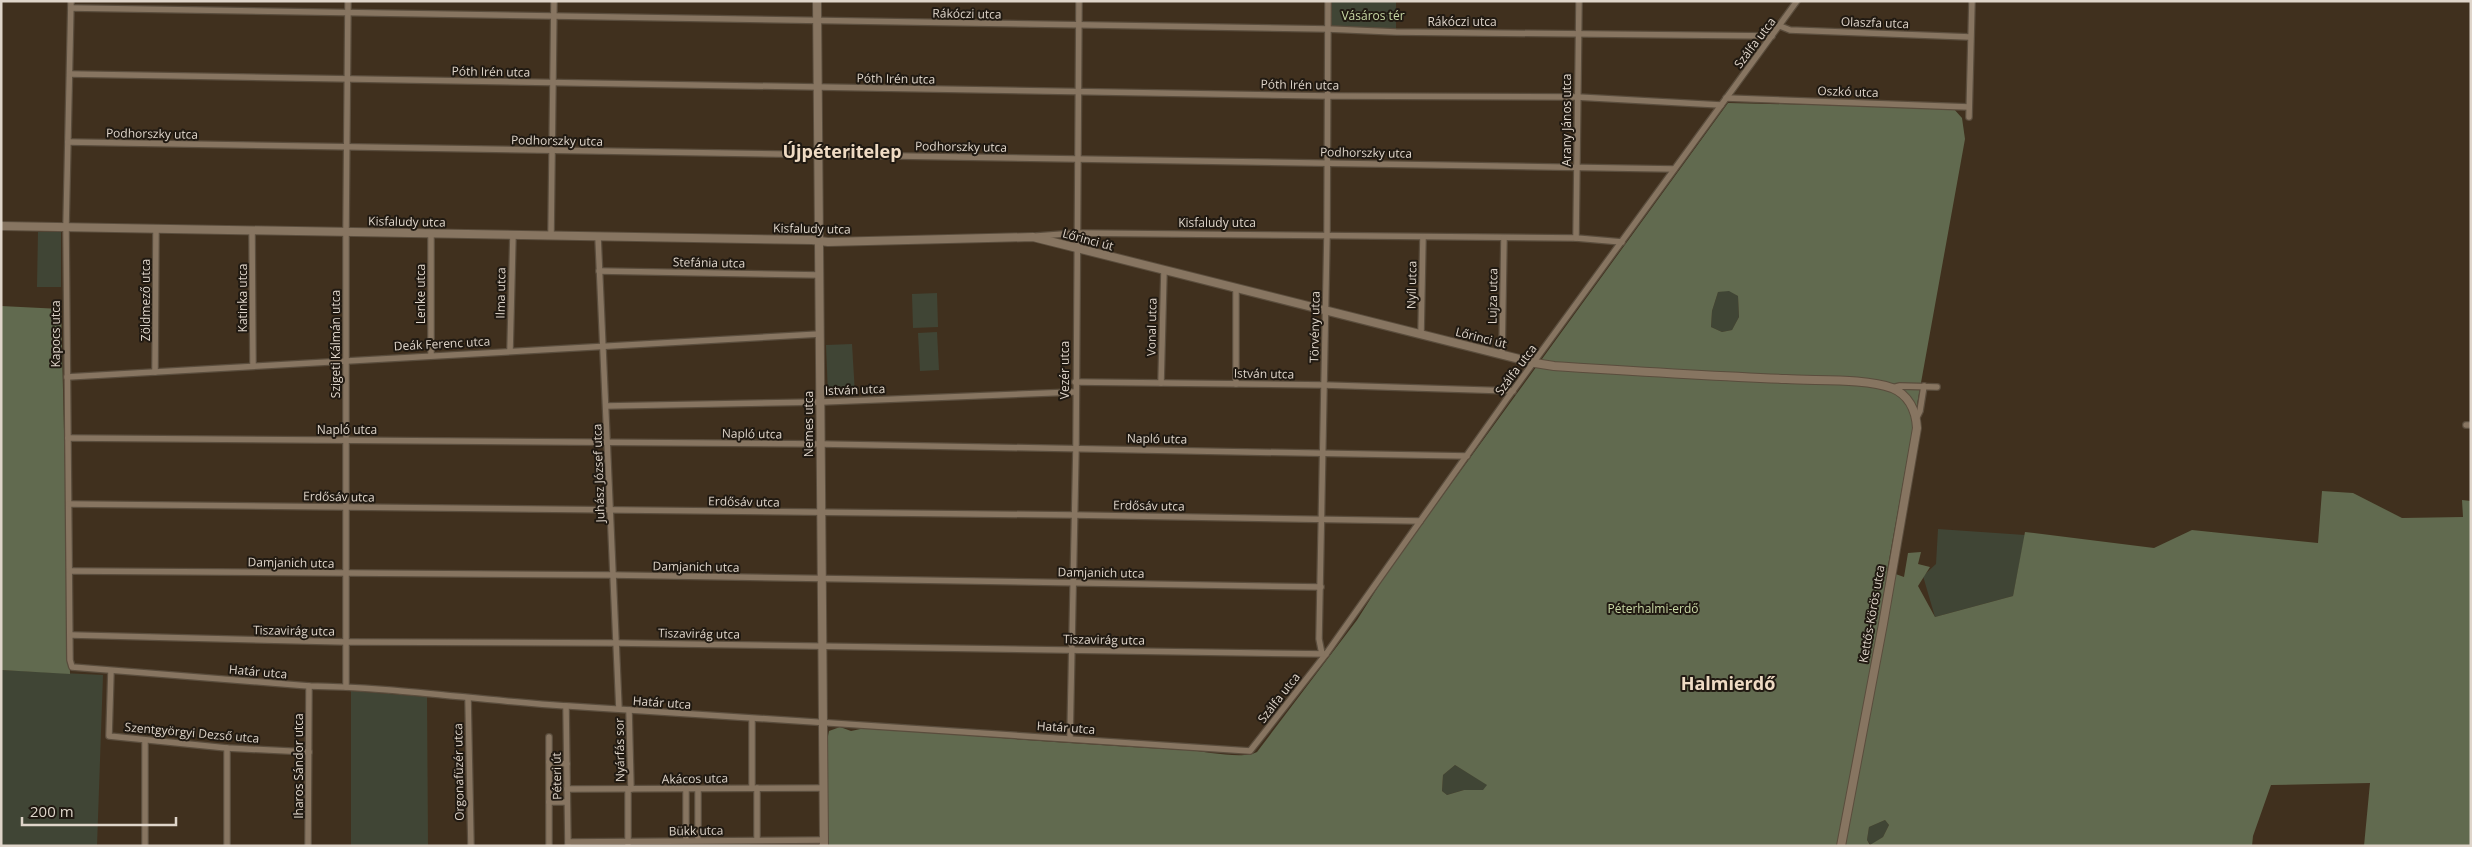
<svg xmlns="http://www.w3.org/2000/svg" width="2472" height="847" viewBox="0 0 2472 847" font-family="'Open Sans',sans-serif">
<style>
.green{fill:#404535}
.forest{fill:#616a4f;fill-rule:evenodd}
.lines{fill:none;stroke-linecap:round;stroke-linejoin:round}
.street-casing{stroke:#5a4d3d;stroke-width:8}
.secondary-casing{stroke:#5a4d3d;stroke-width:10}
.street{stroke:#877561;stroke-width:5.5}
.secondary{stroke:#877561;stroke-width:8}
.labels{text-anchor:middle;stroke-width:4;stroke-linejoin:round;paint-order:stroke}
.street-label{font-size:12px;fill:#dfd5ca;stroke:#211a12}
.park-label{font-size:12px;fill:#c9d9a5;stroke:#211a12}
.district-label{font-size:18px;font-weight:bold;fill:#efdbc4;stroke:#211a12}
</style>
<rect width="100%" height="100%" fill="#40301e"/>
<g class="green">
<path d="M1328 1H1396V32L1328 29Z"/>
<path d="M38 232H61V287H37Z"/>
<path d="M1729 290 1738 296 1739 317 1732 330 1722 332 1711 327 1712 311 1718 292Z"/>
<path d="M937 293 938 327 913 328 912 294Z"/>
<path d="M937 332 939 370 920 371 918 333Z"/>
<path d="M852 344 855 394 828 395 826 345Z"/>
<path d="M1938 529 2025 535 2013 596 1935 617 1923 576 1936 564Z"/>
<path d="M1 670 103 675 97 846H1Z"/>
<path d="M351 691 427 697 428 846H351Z"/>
<path d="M1455 765 1488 785 1484 790H1464L1447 795 1442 791 1443 775Z"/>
<path d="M1885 820 1889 825 1883 837 1871 845 1867 840 1869 827Z"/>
<path d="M631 844H750L752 846H631Z"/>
</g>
<g class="forest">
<path d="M1728 103 1953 108 1962 118 1965 139 1887 571 1904 577 1908 553 1921 552 1918 564 1930 567 1918 586 1935 617 2013 596 2025 532 2154 548 2192 530 2318 543 2322 491 2353 493 2402 518 2463 517 2462 500 2471 501V846H2364L2370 783 2271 785 2253 836 2252 846H828V736L829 731 840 727 851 731 870 727C975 737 1081 744 1186 750 1205 751 1243 760 1257 752L1357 620 1390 568ZM1729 291 1738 296 1739 317 1732 330 1722 332 1711 327 1712 311 1718 292ZM1455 765 1487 785 1483 790H1464L1447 795 1442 791 1443 775ZM1885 820 1889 825 1883 837 1870 845 1867 840 1869 827Z"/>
<path d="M1 306 61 309 70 674 1 670Z"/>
</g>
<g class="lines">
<g class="street-casing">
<g id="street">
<path d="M71 1 66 227 70 660 72 667 309 686C396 687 482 701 569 706 796 721 1023 735 1250 751L1326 654 1506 400 1797 1"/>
<path d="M71 8 1328 29 1396 32 1772 36"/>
<path d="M1780 26 1790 30 1970 37"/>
<path d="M70 74 1328 96 1577 97 1721 105"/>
<path d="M1726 98 1969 107"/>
<path d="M1969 117 1972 1"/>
<path d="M68 142 1674 169"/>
<path d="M252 230 253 365"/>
<path d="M551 235 554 1"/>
<path d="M1037 236 1077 233 1576 238 1622 242"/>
<path d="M598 237 619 709"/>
<path d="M1576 238 1579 1"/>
<path d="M599 271 819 275"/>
<path d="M1421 334 1423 237"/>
<path d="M510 351 513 235"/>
<path d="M431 354V234"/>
<path d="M1502 355 1504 238"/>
<path d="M155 372 156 229"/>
<path d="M67 377 820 334"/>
<path d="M1075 382 1324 385 1513 391"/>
<path d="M1161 383 1164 271"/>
<path d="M1236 384V289"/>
<path d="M1892 388 1900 386 1937 387"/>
<path d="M606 406 821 402 1075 392"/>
<path d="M1916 419 1920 411 1924 386"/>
<path d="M2466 425H2471"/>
<path d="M68 438 821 444 1467 456"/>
<path d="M69 504 1074 515 1420 521"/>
<path d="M70 571 613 575 1321 587"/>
<path d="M72 635 347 642 616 643 1326 654"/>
<path d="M1322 654 1319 639 1327 235 1328 1"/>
<path d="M111 671 109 736 227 748 309 752"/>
<path d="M346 687V231L348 1"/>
<path d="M468 698 471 846"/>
<path d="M566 706 568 846"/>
<path d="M629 710 631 789"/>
<path d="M752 719V788"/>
<path d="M549 737V762L567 764"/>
<path d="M1070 738 1076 448 1079 1"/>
<path d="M145 740V846"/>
<path d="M549 762V846"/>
<path d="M757 788V840"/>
<path d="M567 789 824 788"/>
<path d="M628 789V844"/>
<path d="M698 789V840"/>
<path d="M549 802H567"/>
<path d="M686 840V790"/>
<path d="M568 842 824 840"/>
<path d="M227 846V748"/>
<path d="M308 846 309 686"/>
</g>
</g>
<g class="secondary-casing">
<g id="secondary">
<path d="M817 1 824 846"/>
<path d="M1 226 812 240 828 242 1033 237 1535 363 1554 366C1632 371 1709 376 1786 379 1816 381 1866 378 1892 388 1909 395 1916 411 1917 428L1883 624 1841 846"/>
</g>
</g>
<use href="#street" class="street"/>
<use href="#secondary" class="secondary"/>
</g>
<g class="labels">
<g class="street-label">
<text transform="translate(967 14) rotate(1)" y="4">Rákóczi utca</text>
<text x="1462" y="26">Rákóczi utca</text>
<text transform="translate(1875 23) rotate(2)" y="4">Olaszfa utca</text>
<text transform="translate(1755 43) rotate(-53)" y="4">Szálfa utca</text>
<text transform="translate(491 72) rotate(1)" y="4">Póth Irén utca</text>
<text transform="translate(896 79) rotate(1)" y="4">Póth Irén utca</text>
<text transform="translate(1300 85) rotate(1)" y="4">Póth Irén utca</text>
<text transform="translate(1848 92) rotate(2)" y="4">Oszkó utca</text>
<text transform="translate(1567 120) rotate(-90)" y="4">Arany János utca</text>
<text transform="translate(152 134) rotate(1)" y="4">Podhorszky utca</text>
<text transform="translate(557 141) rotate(1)" y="4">Podhorszky utca</text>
<text transform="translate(961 147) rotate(1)" y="4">Podhorszky utca</text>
<text transform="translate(1366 153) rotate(1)" y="4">Podhorszky utca</text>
<text transform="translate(407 222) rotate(1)" y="4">Kisfaludy utca</text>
<text x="1217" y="227">Kisfaludy utca</text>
<text transform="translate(812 229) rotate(1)" y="4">Kisfaludy utca</text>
<text transform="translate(1088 240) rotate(15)" y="4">Lőrinci út</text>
<text transform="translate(709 263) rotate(1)" y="4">Stefánia utca</text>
<text transform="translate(1412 285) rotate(-89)" y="4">Nyíl utca</text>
<text transform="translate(501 293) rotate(-89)" y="4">Ilma utca</text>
<text transform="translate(421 294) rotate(-90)" y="4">Lenke utca</text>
<text transform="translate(1493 296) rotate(-89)" y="4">Lujza utca</text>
<text transform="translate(243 298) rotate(-90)" y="4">Katinka utca</text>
<text transform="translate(146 300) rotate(-90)" y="4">Zöldmező utca</text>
<text transform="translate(1152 327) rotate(-89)" y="4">Vonal utca</text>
<text transform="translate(1315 327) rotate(-89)" y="4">Törvény utca</text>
<text transform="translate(56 334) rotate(-90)" y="4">Kapocs utca</text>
<text transform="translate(1481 338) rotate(14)" y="4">Lőrinci út</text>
<text transform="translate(336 344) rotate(-90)" y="4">Szigeti Kálmán utca</text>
<text transform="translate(442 344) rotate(-3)" y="4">Deák Ferenc utca</text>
<text transform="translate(1065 370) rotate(-90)" y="4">Vezér utca</text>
<text transform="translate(1516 370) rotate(-53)" y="4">Szálfa utca</text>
<text transform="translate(1264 374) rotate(1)" y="4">István utca</text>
<text transform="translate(855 390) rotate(-2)" y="4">István utca</text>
<text transform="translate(809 424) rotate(-90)" y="4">Nemes utca</text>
<text x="347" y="434">Napló utca</text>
<text transform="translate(752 434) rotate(1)" y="4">Napló utca</text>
<text transform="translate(1157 439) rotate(1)" y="4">Napló utca</text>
<text transform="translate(599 473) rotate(-92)" y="4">Juhász József utca</text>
<text transform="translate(339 497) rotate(1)" y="4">Erdősáv utca</text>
<text transform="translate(744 502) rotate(1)" y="4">Erdősáv utca</text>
<text transform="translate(1149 506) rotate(1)" y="4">Erdősáv utca</text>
<text transform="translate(291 563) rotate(1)" y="4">Damjanich utca</text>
<text transform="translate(696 567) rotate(1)" y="4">Damjanich utca</text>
<text transform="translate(1101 573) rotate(1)" y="4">Damjanich utca</text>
<text transform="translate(1872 614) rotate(-80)" y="4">Kettős-Körös utca</text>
<text transform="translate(294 631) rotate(1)" y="4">Tiszavirág utca</text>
<text transform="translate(699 634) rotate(1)" y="4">Tiszavirág utca</text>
<text transform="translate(1104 640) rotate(1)" y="4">Tiszavirág utca</text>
<text transform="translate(258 672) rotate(5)" y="4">Határ utca</text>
<text transform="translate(1279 698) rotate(-52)" y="4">Szálfa utca</text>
<text transform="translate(662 703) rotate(4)" y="4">Határ utca</text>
<text transform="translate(1066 728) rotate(4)" y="4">Határ utca</text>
<text transform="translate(192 733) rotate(5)" y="4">Szentgyörgyi Dezső utca</text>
<text transform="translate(620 750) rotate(-91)" y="4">Nyárfás sor</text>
<text transform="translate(299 766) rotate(-90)" y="4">Iharos Sándor utca</text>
<text transform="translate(459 772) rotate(-91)" y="4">Orgonafüzér utca</text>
<text transform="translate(557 776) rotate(-91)" y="4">Péteri út</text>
<text transform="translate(695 779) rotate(-1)" y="4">Akácos utca</text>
<text transform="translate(696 831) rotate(-1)" y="4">Bükk utca</text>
</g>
<g class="park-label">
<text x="1373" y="20">Vásáros tér</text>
<text x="1653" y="613">Péterhalmi-erdő</text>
</g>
<g class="district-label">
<text x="842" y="158">Újpéteritelep</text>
<text x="1728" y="690">Halmierdő</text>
</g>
</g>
<rect width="2472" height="847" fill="none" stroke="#dfd5ca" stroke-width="5"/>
<path d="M22 817v8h154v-8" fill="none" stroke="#dfd5ca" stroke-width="2.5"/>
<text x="30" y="817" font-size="15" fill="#dfd5ca" stroke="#211a12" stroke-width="4" paint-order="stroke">200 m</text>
</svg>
